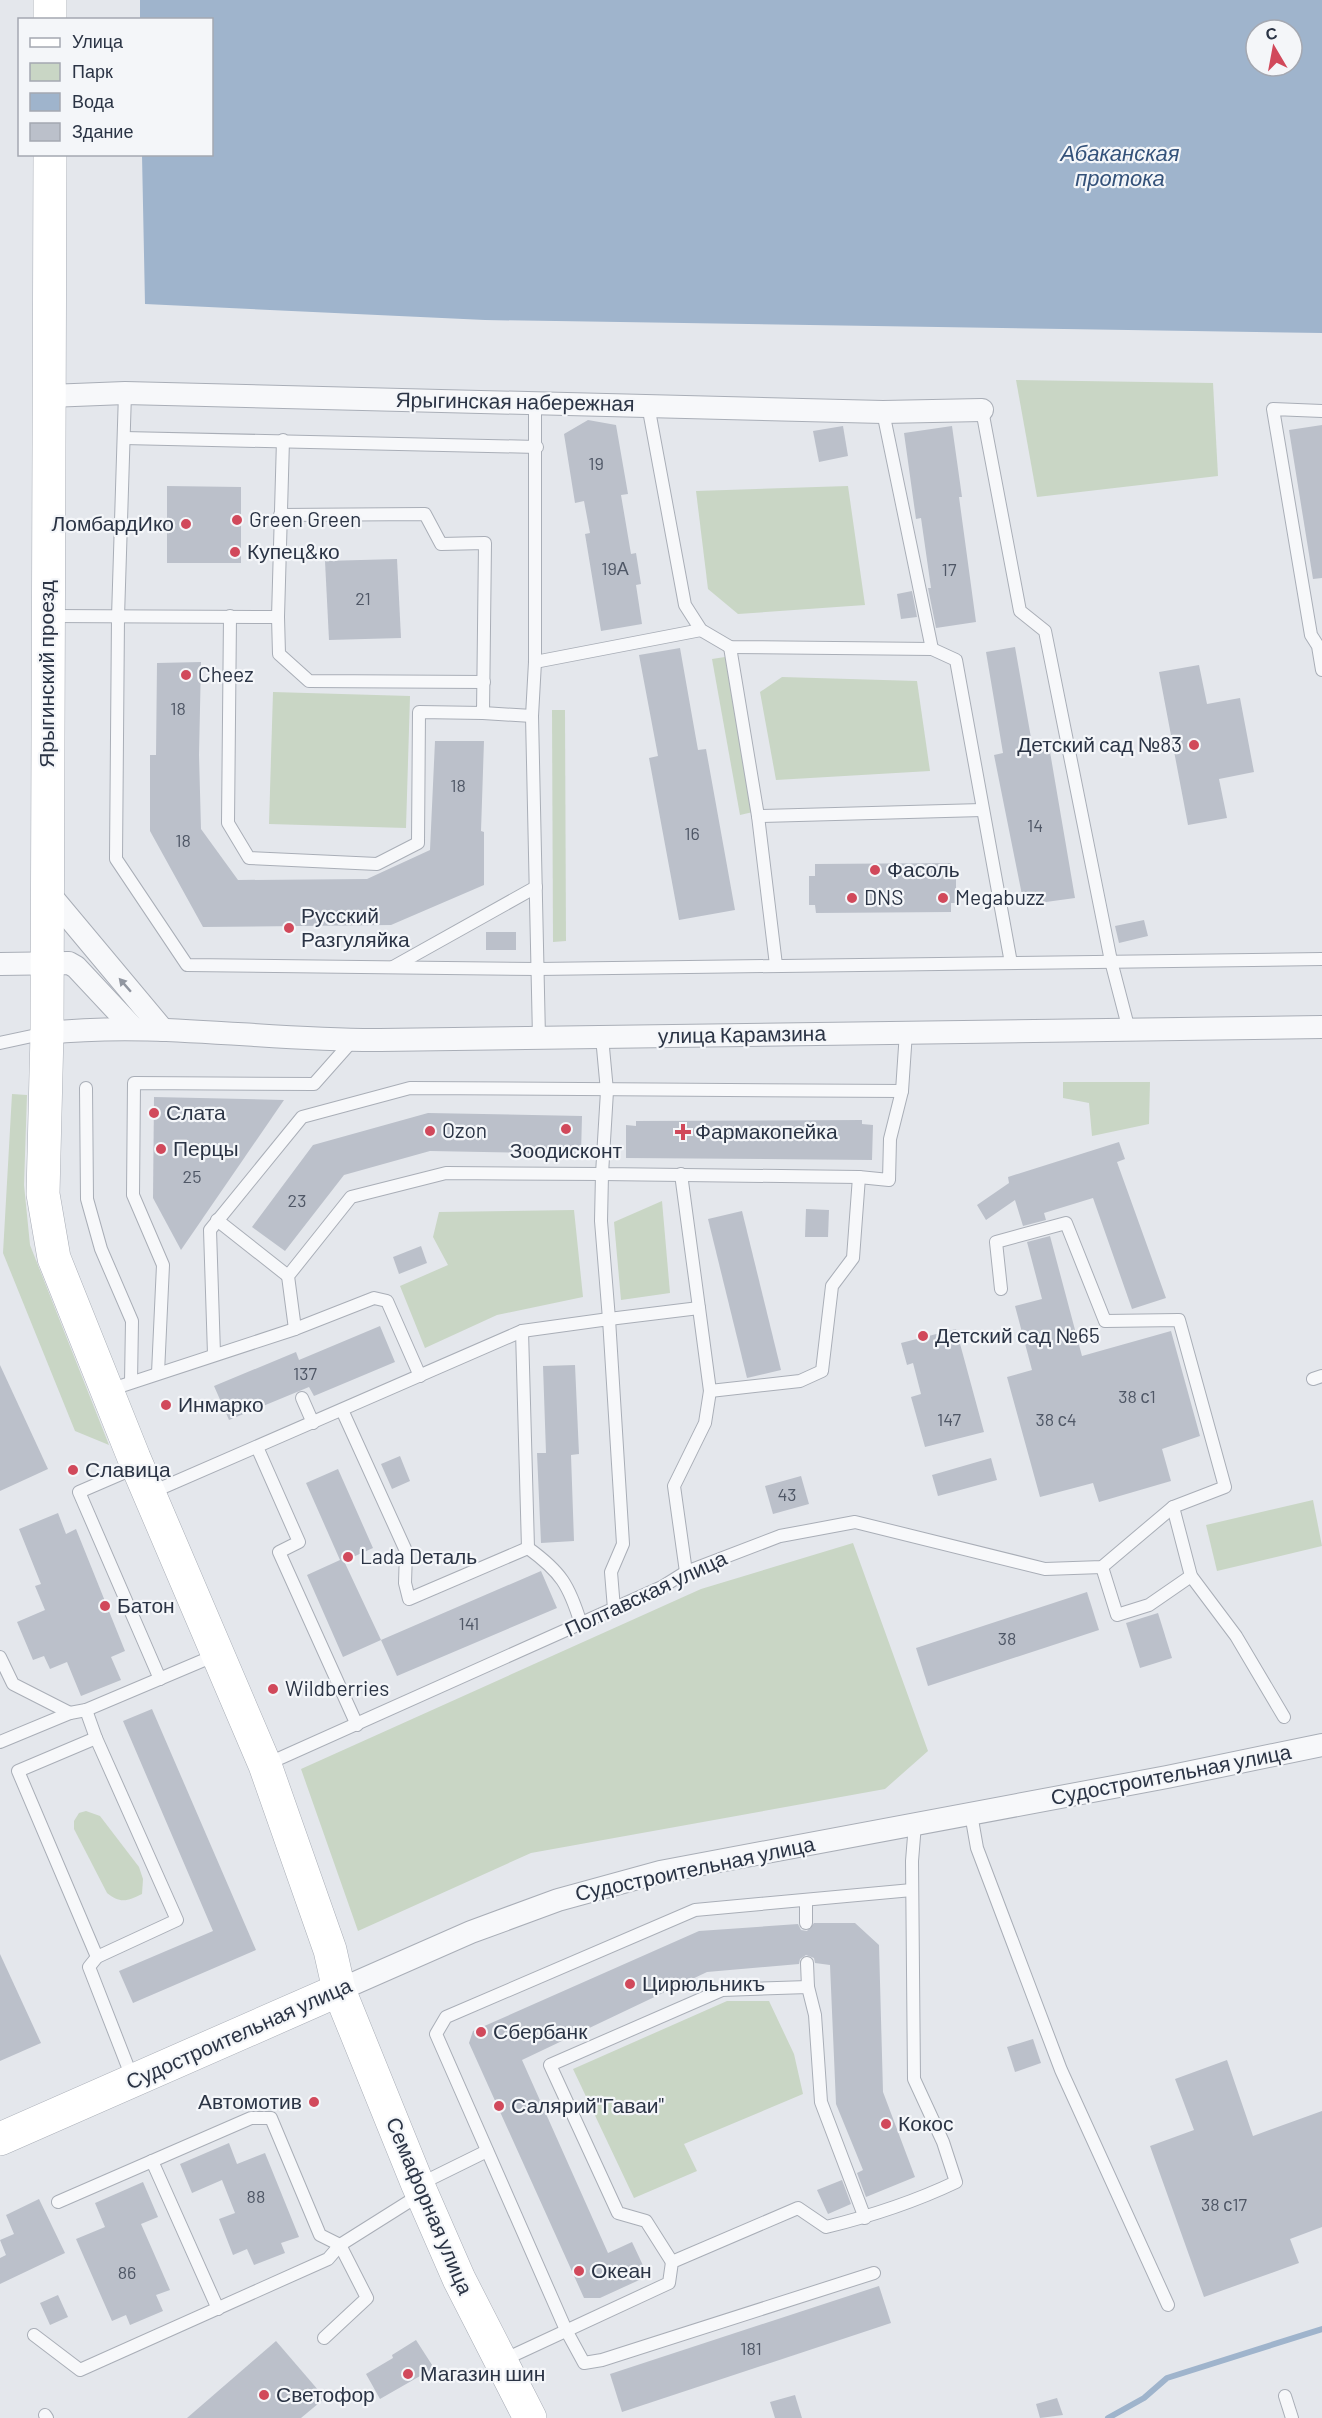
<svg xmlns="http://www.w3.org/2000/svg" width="1322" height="2418" viewBox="0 0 1322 2418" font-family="Barlow,sans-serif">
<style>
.green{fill:#c9d6c5}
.water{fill:#9fb4cc;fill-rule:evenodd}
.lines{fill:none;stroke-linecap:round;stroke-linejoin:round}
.stream{stroke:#9fb4cc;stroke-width:6}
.building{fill:#bbc0ca}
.lane-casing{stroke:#a9aeb7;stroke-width:14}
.street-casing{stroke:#a9aeb7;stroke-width:24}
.secondary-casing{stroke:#a9aeb7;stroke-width:34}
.lane{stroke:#f7f8fa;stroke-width:12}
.street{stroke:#f7f8fa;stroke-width:22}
.secondary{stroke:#fff;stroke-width:33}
.oneway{fill:#9196a0}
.poi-dot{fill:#d1495b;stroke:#f4f6f9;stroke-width:2}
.labels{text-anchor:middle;stroke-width:4.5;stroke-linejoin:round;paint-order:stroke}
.number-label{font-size:18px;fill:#4f5766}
.street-label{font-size:21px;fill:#2b3445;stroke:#f4f6f9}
.poi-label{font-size:21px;fill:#2b3445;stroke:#f4f6f9;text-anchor:start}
.water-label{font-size:22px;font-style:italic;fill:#34527a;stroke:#f4f6f9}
</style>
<rect width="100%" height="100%" fill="#e4e7ec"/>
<g class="green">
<path d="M1016 380 1213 383 1218 476 1037 497Z"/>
<path d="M848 486 865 605 738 614 708 589 696 491Z"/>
<path d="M725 657 753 812 740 815 712 659Z"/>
<path d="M782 677 917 681 930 771 776 780 760 692Z"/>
<path d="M273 692 410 696 406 828 269 824Z"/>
<path d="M552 710H565L566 941 553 942Z"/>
<path d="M1063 1082H1150L1149 1124 1092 1136 1089 1103 1063 1098Z"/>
<path d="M12 1094 27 1095 24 1185 30 1245 109 1445 75 1431 3 1253Z"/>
<path d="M662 1201 670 1293 621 1300 614 1222Z"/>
<path d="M574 1210 583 1297 497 1315 425 1348 400 1286 448 1265 433 1237 439 1212Z"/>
<path d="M1313 1500 1322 1546 1217 1571 1206 1525Z"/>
<path d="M853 1543 928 1751 885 1789 531 1853 358 1931 301 1769 701 1589Z"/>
<path d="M86 1811 100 1816 139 1867 143 1879 142 1894C128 1901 120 1904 107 1893L74 1829V1821L79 1813Z"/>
<path d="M727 2001H769L794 2054 803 2094 684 2144 697 2171 634 2198 573 2069Z"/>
</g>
<path class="water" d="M140 0H1322V333L485 320 145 304 142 155 212 154V20L140 19ZM1256 30H1292V66H1256Z"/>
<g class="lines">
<path class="stream" d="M1108 2418 1144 2398 1167 2378 1322 2329"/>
</g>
<g class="building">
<path d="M588 420 616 425 628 494 621 495 631 554 636 553 641 584 636 585 642 624 601 631 585 534 590 533 584 501 575 503 564 434Z"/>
<path d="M1322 425V578L1313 579 1289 430Z"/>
<path d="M843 426 848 456 819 462 813 431Z"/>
<path d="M952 426 962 497H959L976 622 936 628 928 588H931L921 518 916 519 904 433Z"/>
<path d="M167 486 241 487V563H167Z"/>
<path d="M397 559 401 638 329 640 325 561Z"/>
<path d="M912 591 917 617 901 619 897 594Z"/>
<path d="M1015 647 1033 749 1049 746 1075 898 1024 905 994 755 1003 753 986 652Z"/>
<path d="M680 648 698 750 706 749 735 910 679 920 649 758 658 756 639 655Z"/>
<path d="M201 662 199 755 201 829 238 880 367 879 430 850 435 741H484L481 831 484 832V885L391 925 203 927 150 831V755H156L157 663Z"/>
<path d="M1199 665 1207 704 1240 698 1254 772 1219 779 1227 818 1188 825 1159 672Z"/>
<path d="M951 863V874H956V903H951V912L816 913 815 905H809V876H815V864Z"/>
<path d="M1144 920 1148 936 1119 943 1115 926Z"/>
<rect x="486" y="932" width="30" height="18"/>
<path d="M154 1097 284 1100 181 1250 153 1198Z"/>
<path d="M428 1113 582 1116 581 1154 430 1151 344 1175 285 1251 252 1227 313 1145Z"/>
<path d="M862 1120V1124L873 1125 872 1160 626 1158V1125L636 1126V1121Z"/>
<path d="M1119 1142 1125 1159 1117 1162 1166 1298 1132 1309 1093 1198 1044 1213 1046 1220 1023 1226 1015 1200 986 1220 977 1205 1009 1183 1008 1177Z"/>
<path d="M806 1209 829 1210 828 1237H805Z"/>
<path d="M742 1211 781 1370 747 1378 708 1219Z"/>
<path d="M1050 1236 1082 1356 1171 1331 1200 1436 1162 1449 1171 1481 1099 1502 1093 1483 1040 1497 1007 1377 1032 1370 1015 1306 1042 1299 1027 1242Z"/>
<path d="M421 1246 427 1263 399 1274 393 1257Z"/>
<path d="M380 1326 395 1362 314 1396 309 1387 229 1420 214 1386 296 1352 299 1360Z"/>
<path d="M956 1329 984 1432 925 1447 911 1397 921 1394 913 1363 907 1365 901 1343Z"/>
<path d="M0 1365 48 1469 0 1491Z"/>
<path d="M575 1365 579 1454 571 1455 574 1541 541 1543 537 1453H546L543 1366Z"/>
<path d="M400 1456 410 1481 392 1489 381 1464Z"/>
<path d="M991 1458 997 1480 938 1496 932 1475Z"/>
<path d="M338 1469 373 1548 344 1561 381 1640 541 1571 557 1608 397 1676 381 1640 343 1657 307 1575 340 1560 306 1483Z"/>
<path d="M801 1476 809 1504 773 1514 765 1486Z"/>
<path d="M58 1513 66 1534 76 1529 125 1651 111 1657 121 1680 81 1696 67 1662 50 1669 44 1656 33 1660 17 1622 45 1610 35 1586 41 1584 19 1529Z"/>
<path d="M1087 1592 1099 1630 928 1686 916 1648Z"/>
<path d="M1158 1613 1172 1658 1140 1668 1126 1623Z"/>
<path d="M152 1709 256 1950 133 2003 119 1971 213 1931 123 1721Z"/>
<path d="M814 1923H855L879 1945 883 2092 915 2177 866 2197 857 2173 863 2170 836 2104 830 1965 815 1963 814 1958 806 1955 800 1959 799 1964 707 1972 522 2060 608 2253 632 2242 648 2276 600 2298H584L469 2043 473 2031 699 1931 798 1924 801 1930 807 1931Z"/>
<path d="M0 1954 41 2043 0 2061Z"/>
<path d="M1033 2039 1041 2063 1015 2072 1007 2047Z"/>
<path d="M1227 2060 1253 2136 1322 2111V2227L1290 2239 1299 2263 1204 2297 1150 2146 1194 2130 1175 2079Z"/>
<path d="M229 2143 237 2164 265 2153 299 2237 281 2243 285 2253 254 2265 247 2249 233 2255 219 2219 235 2213 222 2180 192 2193 180 2164Z"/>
<path d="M842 2180 851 2204 828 2214 817 2190Z"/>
<path d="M143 2182 158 2217 141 2224 170 2290 156 2295 163 2311 130 2325 126 2315 112 2321 76 2239 105 2227 95 2203Z"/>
<path d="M39 2199 65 2253 0 2284V2258L6 2255 0 2240 14 2234 6 2215Z"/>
<path d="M879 2286 891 2323 622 2412 610 2374Z"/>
<path d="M58 2295 68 2317 50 2325 40 2303Z"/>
<path d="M416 2340 434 2368 380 2399 366 2374 393 2358 392 2355Z"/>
<path d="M276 2341 325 2398 301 2418H187Z"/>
<path d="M795 2395 802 2418H775L770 2402Z"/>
<path d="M1057 2398 1063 2415 1040 2418 1036 2404Z"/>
</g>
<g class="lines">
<g class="lane-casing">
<g id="lane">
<path d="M125 393 118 617 116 859 187 965 538 969 1322 959"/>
<path d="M535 401V662L532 716 539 1038"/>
<path d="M648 405 685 605 701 630 730 647 932 649 956 660 1011 963"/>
<path d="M982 410 1020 611 1045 631 1111 961 1129 1030"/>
<path d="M1322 411 1273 409 1311 635 1318 646 1322 670"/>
<path d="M883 412 932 649"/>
<path d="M124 438 537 447"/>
<path d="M51 616 278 617 283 440"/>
<path d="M230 616 228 823 249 858 377 864 418 843 419 712 483 713 485 543 441 544 425 514 280 515"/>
<path d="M278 617 279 654 309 681 484 682"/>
<path d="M730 647 758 816 776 965"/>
<path d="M535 662 701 630"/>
<path d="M483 713 532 716"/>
<path d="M758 816 982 810"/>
<path d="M393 967 536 887"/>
<path d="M602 1037 607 1091 602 1174 859 1177 889 1180 890 1139 902 1091 906 1032"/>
<path d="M0 1043 46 1033"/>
<path d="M86 1088 87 1199 101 1249 132 1321 131 1382"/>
<path d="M681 1174 699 1308"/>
<path d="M217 1220 288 1276"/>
<path d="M295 1329 288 1276 351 1197 446 1173 602 1174 601 1221 609 1319 699 1308 710 1391 800 1381 822 1371 832 1286 853 1258 859 1177"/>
<path d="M522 1331 528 1548"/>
<path d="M214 1354 210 1230 302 1117 410 1088 902 1091"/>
<path d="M158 1373 163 1265 133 1195 134 1083 314 1084 353 1040"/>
<path d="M1313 1379 1322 1376"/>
<path d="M109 1390 295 1329 374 1298 387 1301 420 1376"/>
<path d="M302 1398 313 1423"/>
<path d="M342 1410 406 1551 405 1583 409 1599 528 1548"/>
<path d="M257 1447 299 1542 279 1552 357 1725"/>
<path d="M137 1467 79 1492 160 1679"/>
<path d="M150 1493 522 1331 609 1319 623 1544 611 1572 614 1609"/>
<path d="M1173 1507 1191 1576 1236 1636 1284 1717"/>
<path d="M528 1548C561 1572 569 1585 581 1624"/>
<path d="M1102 1567 1117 1615 1149 1605 1191 1576"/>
<path d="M686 1572 674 1486 705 1423 710 1391"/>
<path d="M0 1657 13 1684 70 1713"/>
<path d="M86 1710 96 1738 177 1920 97 1957 89 1967 133 2080"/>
<path d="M96 1738 18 1771 97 1957"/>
<path d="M0 1742 70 1713 86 1710 216 1655"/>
<path d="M267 1764 662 1587 686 1572 780 1536 855 1522 1045 1569 1102 1567 1173 1507 1225 1487 1179 1320 1105 1321 1066 1223 996 1242 1001 1289"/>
<path d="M971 1814 977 1848 1061 2070 1168 2305"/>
<path d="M806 1923V1901"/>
<path d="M807 1963 808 1987"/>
<path d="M152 2161 218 2309"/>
<path d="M418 2185 487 2151"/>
<path d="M58 2202 251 2118H271L320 2235 340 2245 367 2298 324 2338"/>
<path d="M672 2262 646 2221 618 2213 550 2065 722 1990 808 1987 815 2015 821 2102 865 2218"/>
<path d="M874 2273 602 2360 584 2363 566 2330 436 2034 446 2017 695 1910 912 1890"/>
<path d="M34 2335 80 2370 328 2259 340 2245 421 2194"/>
<path d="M501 2361 669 2283 672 2262 798 2208 826 2227C871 2216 914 2202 956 2182L943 2142 914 2079 912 1861 915 1824"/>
<path d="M1285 2396 1292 2418"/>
<path d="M45 2415 47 2418"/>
</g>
</g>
<g class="street-casing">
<g id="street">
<path d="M49 396 125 393 883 412 982 410"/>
<path d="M46 890 163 1030"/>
<path d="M0 964 69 963 76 967 134 1029"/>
<path d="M47 1033C158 1021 269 1041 380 1040 694 1036 1008 1032 1322 1027"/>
<path d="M339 1990 471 1932 558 1900 660 1872 1167 1777 1322 1745"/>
</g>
</g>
<g class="secondary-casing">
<g id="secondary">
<path d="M50 0V20"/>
<path d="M50 154 47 1033 43 1194 54 1258 134 1458 265 1765 330 1950 339 1990 418 2185 459 2279 530 2418"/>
<path d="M0 2139 339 1990"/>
</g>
</g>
<use href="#lane" class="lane"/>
<use href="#street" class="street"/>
<use href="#secondary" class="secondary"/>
</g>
<defs><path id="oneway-solid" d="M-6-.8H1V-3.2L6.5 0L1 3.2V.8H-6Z" transform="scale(1.5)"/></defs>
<use class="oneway" href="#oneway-solid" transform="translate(125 985) rotate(-131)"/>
<g class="poi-dot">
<circle cx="237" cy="520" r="6"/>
<circle cx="186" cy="524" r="6"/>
<circle cx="235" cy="552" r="6"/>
<circle cx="186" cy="675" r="6"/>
<circle cx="1194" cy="745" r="6"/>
<circle cx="875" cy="870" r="6"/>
<circle cx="852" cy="898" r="6"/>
<circle cx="943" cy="898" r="6"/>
<circle cx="289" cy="928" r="6"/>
<circle cx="154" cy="1113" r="6"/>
<circle cx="566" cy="1129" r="6"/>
<circle cx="430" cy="1131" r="6"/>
<path d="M680 1123h6v6h6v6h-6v6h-6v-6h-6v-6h6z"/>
<circle cx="161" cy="1149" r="6"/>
<circle cx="923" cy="1336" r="6"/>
<circle cx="166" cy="1405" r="6"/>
<circle cx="73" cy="1470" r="6"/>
<circle cx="348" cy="1557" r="6"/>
<circle cx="105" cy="1606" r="6"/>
<circle cx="273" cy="1689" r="6"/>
<circle cx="630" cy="1984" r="6"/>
<circle cx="481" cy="2032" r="6"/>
<circle cx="314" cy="2102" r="6"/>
<circle cx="499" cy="2106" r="6"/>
<circle cx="886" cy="2124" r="6"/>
<circle cx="579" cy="2271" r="6"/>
<circle cx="408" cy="2374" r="6"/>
<circle cx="264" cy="2395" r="6"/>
</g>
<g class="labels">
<g class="number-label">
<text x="596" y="470">19</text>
<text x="615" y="575">19А</text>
<text x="949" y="576">17</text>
<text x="363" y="605">21</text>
<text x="178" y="715">18</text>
<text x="458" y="792">18</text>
<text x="1035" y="832">14</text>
<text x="692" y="840">16</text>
<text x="183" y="847">18</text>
<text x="192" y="1183">25</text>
<text x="297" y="1207">23</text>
<text x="305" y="1380">137</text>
<text x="1137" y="1403">38 с1</text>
<text x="949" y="1426">147</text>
<text x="1056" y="1426">38 с4</text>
<text x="787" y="1501">43</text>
<text x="469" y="1630">141</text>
<text x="1007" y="1645">38</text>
<text x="256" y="2203">88</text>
<text x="1224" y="2211">38 с17</text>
<text x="127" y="2279">86</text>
<text x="751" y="2355">181</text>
</g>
<g class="street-label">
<text transform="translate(515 402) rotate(1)" y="7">Ярыгинская набережная</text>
<text transform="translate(47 674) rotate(-90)" y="7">Ярыгинский проезд</text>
<text transform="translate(742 1035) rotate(-1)" y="7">улица Карамзина</text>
<text transform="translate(646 1594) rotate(-25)" y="7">Полтавская улица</text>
<text transform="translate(1171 1775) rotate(-11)" y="7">Судостроительная улица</text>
<text transform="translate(695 1869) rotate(-12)" y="7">Судостроительная улица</text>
<text transform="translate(239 2034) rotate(-24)" y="7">Судостроительная улица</text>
<text transform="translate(429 2206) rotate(67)" y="7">Семафорная улица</text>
</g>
<g class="poi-label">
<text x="249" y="527">Green Green</text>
<text x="174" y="531" text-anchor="end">ЛомбардИко</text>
<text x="247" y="559">Купец&amp;ко</text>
<text x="198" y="682">Cheez</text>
<text x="1182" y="752" text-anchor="end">Детский сад №83</text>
<text x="887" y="877">Фасоль</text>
<text x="864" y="905">DNS</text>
<text x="955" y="905">Megabuzz</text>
<text x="301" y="923">Русский<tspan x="301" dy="24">Разгуляйка</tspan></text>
<text x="166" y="1120">Слата</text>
<text x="442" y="1138">Ozon</text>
<text x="695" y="1139">Фармакопейка</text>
<text x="173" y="1156">Перцы</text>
<text x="566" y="1158" text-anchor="middle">Зоодисконт</text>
<text x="935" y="1343">Детский сад №65</text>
<text x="178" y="1412">Инмарко</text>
<text x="85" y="1477">Славица</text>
<text x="360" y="1564">Lada Dеталь</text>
<text x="117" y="1613">Батон</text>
<text x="285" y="1696">Wildberries</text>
<text x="642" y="1991">Цирюльникъ</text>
<text x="493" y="2039">Сбербанк</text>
<text x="302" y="2109" text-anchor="end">Автомотив</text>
<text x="511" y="2113">Салярий"Гаваи"</text>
<text x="898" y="2131">Кокос</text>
<text x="591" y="2278">Океан</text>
<text x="420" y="2381">Магазин шин</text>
<text x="276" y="2402">Светофор</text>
</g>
<g class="water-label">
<text x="1120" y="161">Абаканская<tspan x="1120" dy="25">протока</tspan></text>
</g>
</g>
<rect x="18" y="18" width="195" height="138" fill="#f4f6f9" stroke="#a4a8b1" stroke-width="1.5"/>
<rect x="30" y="38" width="30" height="9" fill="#ffffff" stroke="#a4a8b1" stroke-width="1.5"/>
<text x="72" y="48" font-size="18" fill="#2b3445">Улица</text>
<rect x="30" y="63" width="30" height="18" fill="#c9d6c5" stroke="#a4a8b1" stroke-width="1.5"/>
<text x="72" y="78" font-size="18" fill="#2b3445">Парк</text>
<rect x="30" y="93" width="30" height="18" fill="#9fb4cc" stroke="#a4a8b1" stroke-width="1.5"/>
<text x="72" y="108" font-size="18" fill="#2b3445">Вода</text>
<rect x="30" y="123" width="30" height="18" fill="#bbc0ca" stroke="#a4a8b1" stroke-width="1.5"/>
<text x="72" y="138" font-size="18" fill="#2b3445">Здание</text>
<g transform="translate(1274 48) rotate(350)"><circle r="28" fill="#f4f6f9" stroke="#a4a8b1" stroke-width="1.5"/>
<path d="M0-4.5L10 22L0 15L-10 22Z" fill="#d1495b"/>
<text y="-9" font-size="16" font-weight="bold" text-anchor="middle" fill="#2b3445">С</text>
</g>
</svg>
